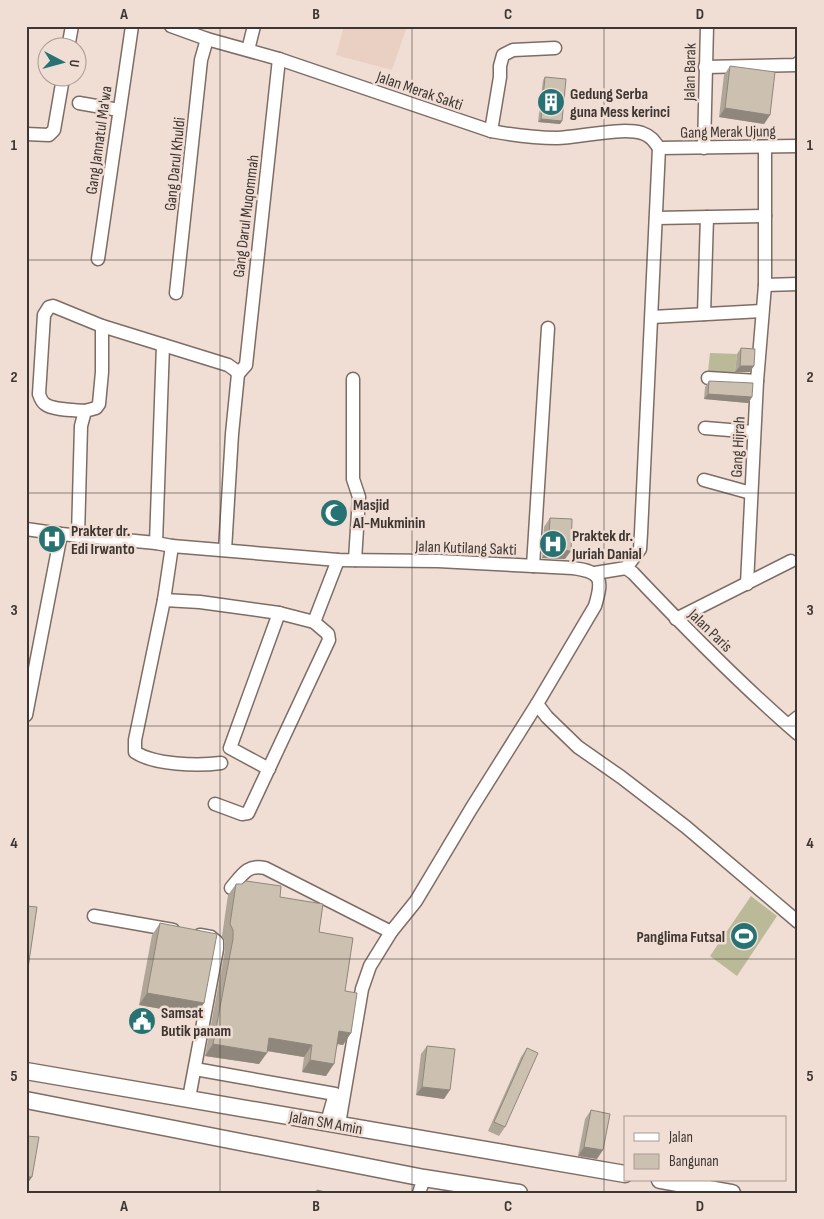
<svg xmlns="http://www.w3.org/2000/svg" width="824" height="1219" viewBox="0 0 824 1219" font-family="'Sofia Sans Condensed',sans-serif">
<style>
.built{fill:#e9d0c2}
.green{fill:#baba98}
.lines{fill:none;stroke-linecap:round;stroke-linejoin:round}
.minor-casing{stroke:#7e6d65;stroke-width:15}
.major-casing{stroke:#7e6d65;stroke-width:19}
.minor{stroke:#fff;stroke-width:12}
.major{stroke:#fff;stroke-width:16}
.wall{fill:#afa698}
.shaded-wall{fill:#8f877c}
.building{fill:#ccc1b1;stroke:#8f877c}
.grid{fill:none;stroke:#3d3632;stroke-width:1;stroke-opacity:0.55}
.labels{text-anchor:middle;stroke-width:5;stroke-linejoin:round;paint-order:stroke}
.street-label{font-size:16px;fill:#3d3632;stroke:#f0ddd3}
.poi-label{font-size:16px;font-weight:bold;fill:#3d3632;stroke:#f0ddd3;text-anchor:start}
.neatline{fill:none;stroke:#3d3632;stroke-width:2}
.grid-label{font-size:16px;text-anchor:middle;font-weight:bold;fill:#3d3632}
</style>
<rect width="100%" height="100%" fill="#f0ddd3"/>
<path class="built" d="M344 26H407L392 70 336 55Z"/>
<g class="green">
<path d="M710 353 737 354 735 373 708 372Z"/>
<path d="M751 896 777 916 737 976 710 956Z"/>
</g>
<g class="lines">
<g class="minor-casing">
<g id="minor">
<path d="M171 26 207 39 279 59 491 131C512 135 535 138 557 138 580 137 622 127 642 133 651 136 654 141 659 148"/>
<path d="M68 48 72 26"/>
<path d="M248 50 254 26"/>
<path d="M705 67 796 65 798 63"/>
<path d="M79 103 119 110"/>
<path d="M491 131 500 77V66L503 55 513 50 555 48"/>
<path d="M26 134 49 135 54 130 63 78"/>
<path d="M659 148 798 146"/>
<path d="M704 148 707 26"/>
<path d="M656 218 765 216"/>
<path d="M98 259 132 26"/>
<path d="M765 285 798 284"/>
<path d="M176 293 201 60 207 39"/>
<path d="M704 314 707 217"/>
<path d="M652 317 762 311"/>
<path d="M238 374 246 365 279 59"/>
<path d="M708 378 757 381"/>
<path d="M353 379V479L359 497 355 560"/>
<path d="M85 411C75 410 52 410 45 404 42 402 40 397 39 394L44 315 49 307 53 306 102 326 228 365 235 370 238 374 232 434 225 550"/>
<path d="M705 428 754 432"/>
<path d="M704 480 751 493"/>
<path d="M26 529 61 534 156 543 172 546 338 560 438 561 573 568C602 572 603 579 595 606L537 704 547 717 578 747 621 777 686 827 798 922"/>
<path d="M78 536 81 426 85 411 96 408 99 404 102 372V326"/>
<path d="M156 543 163 345"/>
<path d="M172 546 164 600 135 740V752C154 765 198 766 221 763"/>
<path d="M533 566 548 328"/>
<path d="M626 568 640 549 641 533 659 148"/>
<path d="M595 573 626 568 633 573C686 629 740 684 798 734"/>
<path d="M747 584 757 381 765 285V147"/>
<path d="M164 600 200 602 279 613"/>
<path d="M676 619 791 561"/>
<path d="M26 715 61 534"/>
<path d="M788 725 798 717"/>
<path d="M269 769 230 748 279 613 314 622"/>
<path d="M215 804 242 814 248 813 329 640 328 634 314 622 338 560"/>
<path d="M231 888C242 875 247 864 265 868L391 932"/>
<path d="M94 916 173 930"/>
<path d="M195 1069 335 1094 327 1122"/>
<path d="M189 1098 217 949V942L211 937 200 935"/>
<path d="M339 1124 362 989 370 966 391 932 416 901 471 809 537 704"/>
<path d="M419 1193 424 1178"/>
</g>
</g>
<g class="major-casing">
<g id="major">
<path d="M26 1071 625 1174"/>
<path d="M26 1100 424 1178 519 1193"/>
<path d="M660 1180 732 1193"/>
</g>
</g>
<use href="#minor" class="minor"/>
<use href="#major" class="major"/>
</g>
<g class="wall">
<path d="M730 66 770 115 764 124 719 117 724 75Z"/>
<path d="M545 77 562 121 560 124 538 122 543 80Z"/>
<path d="M741 348 750 372H735L737 354Z"/>
<path d="M709 381 752 397 748 403 704 399 705 387Z"/>
<path d="M550 518 565 559 542 558 544 527Z"/>
<path d="M236 884 280 897 319 932 345 991 351 1033 343 1045 338 1044 326 1076 302 1072 304 1057 267 1051 259 1064 205 1056 225 950V942L222 936 228 895Z"/>
<path d="M160 923 204 1003 196 1015 139 1005 152 935Z"/>
<path d="M427 1046 444 1099 416 1095 421 1054Z"/>
<path d="M527 1048 505 1127 499 1136 488 1131 521 1057Z"/>
<path d="M591 1110 597 1159 578 1156 585 1119Z"/>
</g>
<g class="shaded-wall">
<path d="M725 108 770 115 764 124 719 117Z"/>
<path d="M541 119 562 121 560 124 538 122Z"/>
<path d="M740 366H754L750 372H735Z"/>
<path d="M708 394 752 397 748 403 704 399Z"/>
<path d="M548 549 571 551 565 559 542 558Z"/>
<path d="M147 993 204 1003 196 1015 139 1005Z"/>
<path d="M339 1031 351 1033 343 1045 331 1043Z"/>
<path d="M269 1038 312 1045 304 1057 261 1050Z"/>
<path d="M213 1044 267 1053 259 1064 205 1056Z"/>
<path d="M310 1060 334 1064 326 1076 302 1072Z"/>
<path d="M422 1087 450 1090 444 1099 416 1095Z"/>
<path d="M584 1147 603 1150 597 1159 578 1156Z"/>
<path d="M26 1177H32L26 1186Z"/>
</g>
<g class="building">
<path d="M730 66 775 72 770 115 725 108Z"/>
<path d="M545 77 566 79 562 121 541 119Z"/>
<path d="M741 348 755 349 754 366H740Z"/>
<path d="M709 381 753 383 752 397 708 394Z"/>
<path d="M550 518 572 519 571 551 548 549Z"/>
<path d="M246 881 281 886 280 897 323 904 319 932 353 938 345 991 357 993 351 1033 339 1031 334 1064 310 1060 312 1045 269 1038 267 1053 213 1044 233 939V930L230 924 236 884H242Z"/>
<path d="M26 906 37 907 27 975H26Z"/>
<path d="M160 923 217 934 204 1003 147 993Z"/>
<path d="M427 1046 455 1049 450 1090 422 1087Z"/>
<path d="M527 1048 538 1053 505 1127 494 1122Z"/>
<path d="M591 1110 610 1114 603 1150 584 1147Z"/>
<path d="M26 1136 39 1137 32 1177H26Z"/>
<path d="M317 1190 329 1193H316Z"/>
</g>
<path class="grid" d="M220 26V1193M412 26V1193M604 26V1193M26 260H798M26 493H798M26 726H798M26 959H798"/>
<defs>
<g id="building-disc" transform="scale(1.4375)"><circle r="9.5" fill="#277272" stroke="#f0ddd3"/><path d="M-4-6H4V6H1V3H-1V6H-4ZM-2.5-4.3h1.7v1.8h-1.7ZM.8-4.3h1.7v1.8H.8ZM-2.5-1h1.7V.8h-1.7ZM.8-1h1.7V.8H.8Z" fill="#fff"/></g>
<g id="mosque-disc" transform="scale(1.4375)"><circle r="9.5" fill="#277272" stroke="#f0ddd3"/><path d="M3.5-4.9A6 6 0 1 0 3.5 4.9A5 5 0 1 1 3.5-4.9Z" fill="#fff"/></g>
<g id="hospital-disc" transform="scale(1.4375)"><circle r="9.5" fill="#277272" stroke="#f0ddd3"/><path d="M-5-5h3v3.5h4V-5h3V5h-3V1.5h-4V5h-3Z" fill="#fff"/></g>
<g id="stadium-disc" transform="scale(1.4375)"><circle r="9.5" fill="#277272" stroke="#f0ddd3"/><path d="M0-5a6.5 5 0 1 0 0 10a6.5 5 0 1 0 0-10ZM-3.5-1.8h7v3.6h-7Z" fill="#fff"/></g>
<g id="civic-disc" transform="scale(1.4375)"><circle r="9.5" fill="#277272" stroke="#f0ddd3"/><path d="M-.6-6.5H3V-4.5H.6V-3L4-1V1h2V6H-6V1h2V-1L-.6-3ZM-1.2 2.5V6h2.4V2.5Z" fill="#fff"/></g>
</defs>
<g fill-rule="evenodd">
<use href="#building-disc" x="551" y="102"/>
<use href="#mosque-disc" x="334" y="513"/>
<use href="#hospital-disc" x="52" y="539"/>
<use href="#hospital-disc" x="553" y="544"/>
<use href="#stadium-disc" x="744" y="936"/>
<use href="#civic-disc" x="142" y="1021"/>
</g>
<g class="labels">
<g class="street-label">
<text transform="translate(689 72) rotate(-89)" y="6">Jalan Barak</text>
<text transform="translate(420 90) rotate(19)" y="6">Jalan Merak Sakti</text>
<text transform="translate(728 131) rotate(-1)" y="6">Gang Merak Ujung</text>
<text transform="translate(98 140) rotate(-82)" y="6">Gang Jannatul Ma'wa</text>
<text transform="translate(174 164) rotate(-84)" y="6">Gang Darul Khuldi</text>
<text transform="translate(245 216) rotate(-83)" y="6">Gang Darul Muqommah</text>
<text transform="translate(737 447) rotate(-87)" y="6">Gang Hijrah</text>
<text transform="translate(466 547) rotate(2)" y="6">Jalan Kutilang Sakti</text>
<text transform="translate(711 630) rotate(44)" y="6">Jalan Paris</text>
<text transform="translate(326 1122) rotate(10)" y="6">Jalan SM Amin</text>
</g>
<g class="poi-label">
<text x="570" y="99">Gedung Serba<tspan x="570" dy="18">guna Mess kerinci</tspan></text>
<text x="353" y="510">Masjid<tspan x="353" dy="18">Al-Mukminin</tspan></text>
<text x="71" y="536">Prakter dr.<tspan x="71" dy="18">Edi Irwanto</tspan></text>
<text x="572" y="541">Praktek dr.<tspan x="572" dy="18">Juriah Danial</tspan></text>
<text x="725" y="942" text-anchor="end">Panglima Futsal</text>
<text x="161" y="1018">Samsat<tspan x="161" dy="18">Butik panam</tspan></text>
</g>
</g>
<rect width="824" height="1219" fill="none" stroke="#f0ddd3" stroke-width="55"/>
<rect x="624" y="1116" width="162" height="65" fill="#f0ddd3" stroke="#a89a93"/>
<rect x="634" y="1133" width="25" height="8" fill="#ffffff" stroke="#a89a93"/>
<text x="669" y="1142" font-size="15" fill="#3d3632">Jalan</text>
<rect x="634" y="1154" width="25" height="15" fill="#ccc1b1" stroke="#a89a93"/>
<text x="669" y="1166" font-size="15" fill="#3d3632">Bangunan</text>
<g transform="translate(62 62) rotate(96)"><circle r="24" fill="#f0ddd3" stroke="#a89a93"/>
<path d="M0-4L9 19L0 12L-9 19Z" fill="#277272"/>
<text y="-8" font-size="14" font-weight="bold" text-anchor="middle" fill="#3d3632">U</text>
</g>
<rect x="28" y="28" width="768" height="1164" class="neatline"/>
<g class="grid-label">
<text x="124" y="19">A</text>
<text x="316" y="19">B</text>
<text x="508" y="19">C</text>
<text x="700" y="19">D</text>
<text x="14" y="150">1</text>
<text x="810" y="150">1</text>
<text x="14" y="382">2</text>
<text x="810" y="382">2</text>
<text x="14" y="615">3</text>
<text x="810" y="615">3</text>
<text x="14" y="848">4</text>
<text x="810" y="848">4</text>
<text x="14" y="1081">5</text>
<text x="810" y="1081">5</text>
<text x="124" y="1211">A</text>
<text x="316" y="1211">B</text>
<text x="508" y="1211">C</text>
<text x="700" y="1211">D</text>
</g>
</svg>
